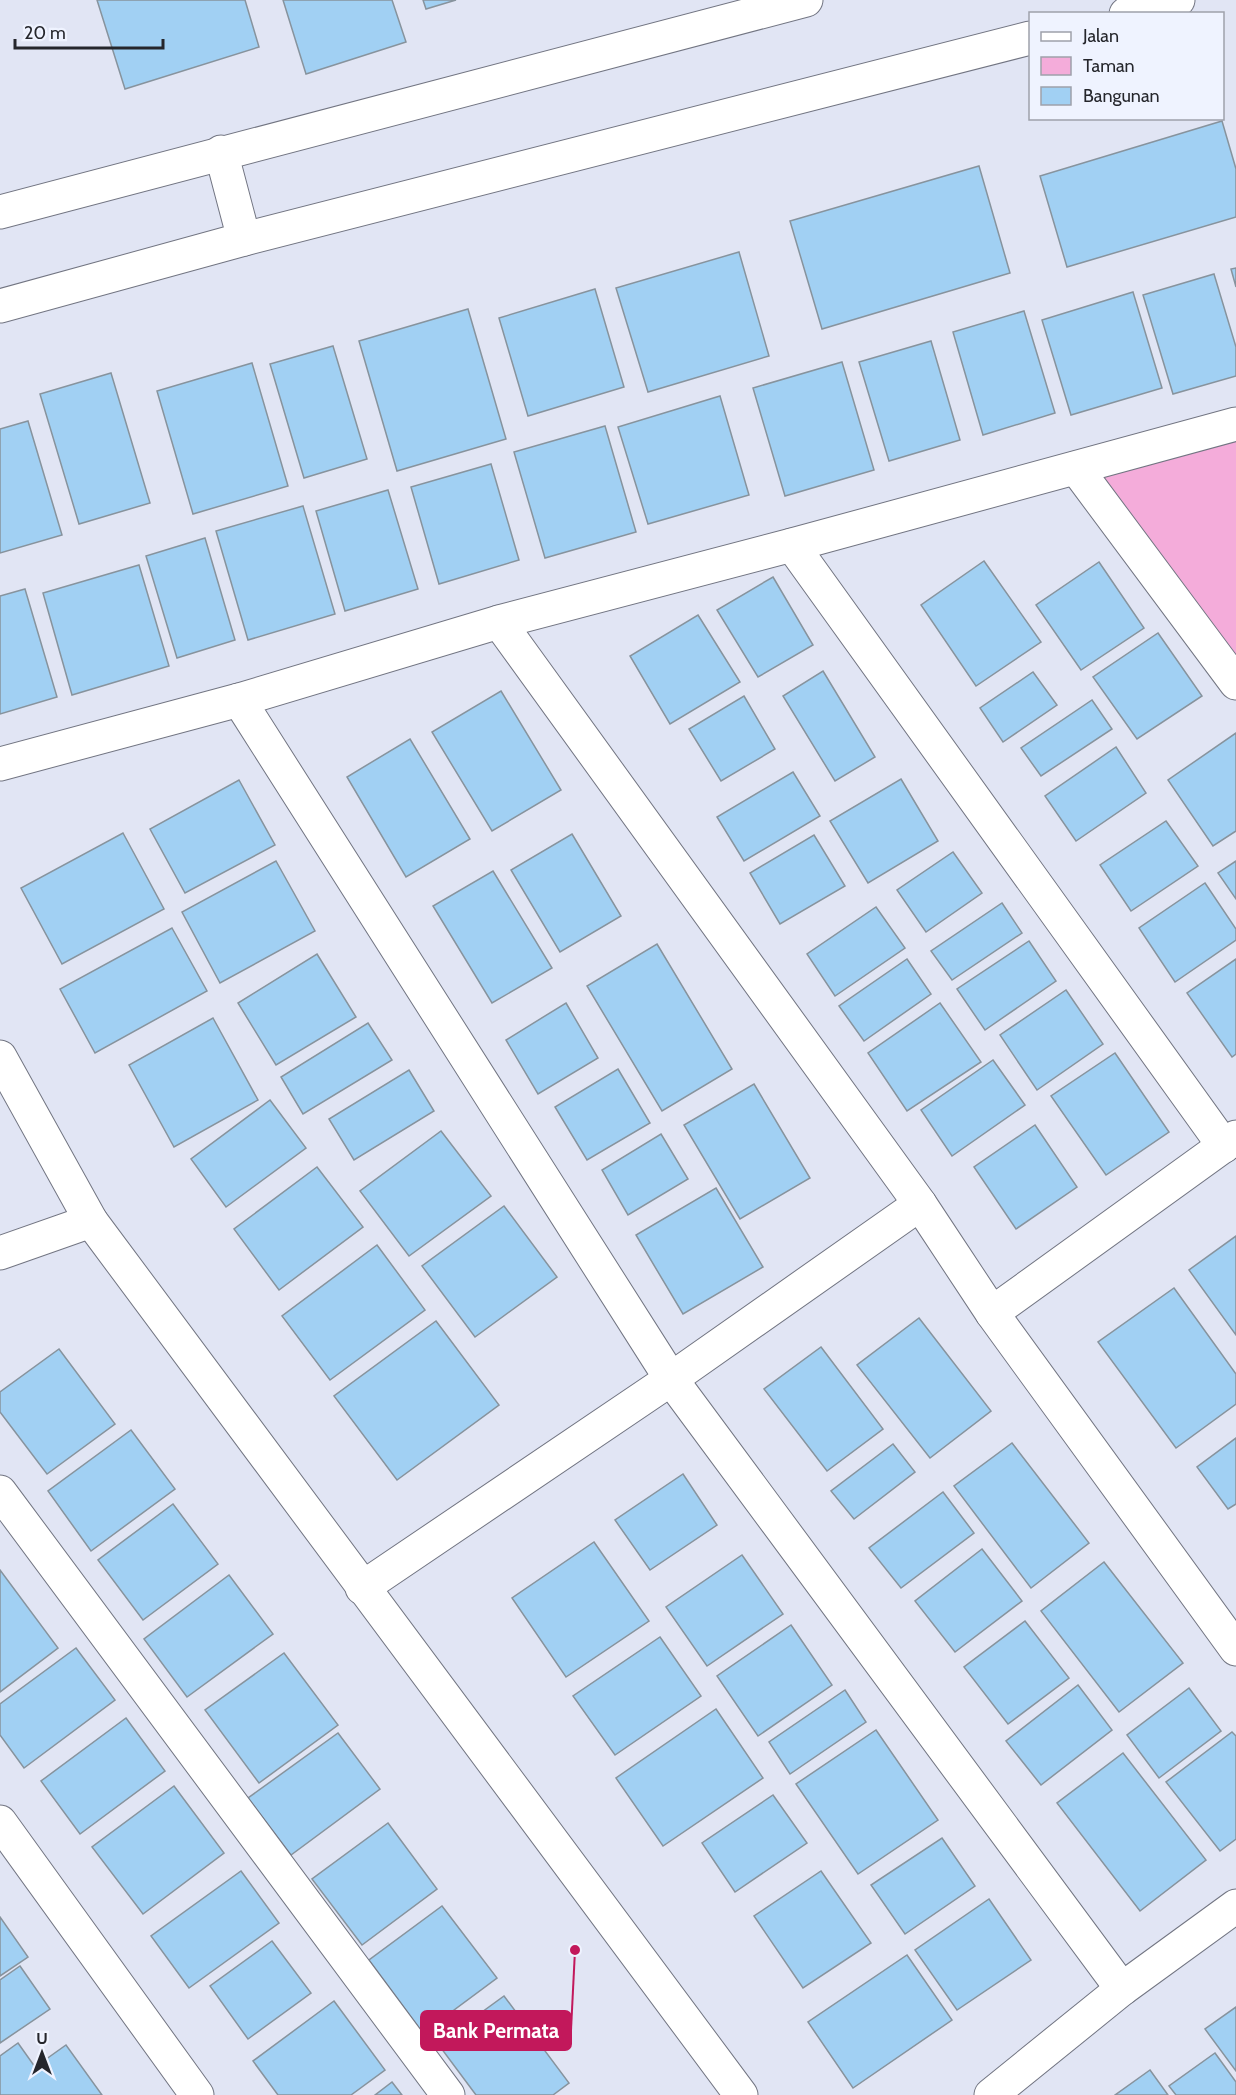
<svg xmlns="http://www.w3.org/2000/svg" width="1236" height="2095" viewBox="0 0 1236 2095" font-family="Cabin,sans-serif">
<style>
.green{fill:#f4acda}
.building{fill:#a1d0f3;stroke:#87939d;stroke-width:1.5}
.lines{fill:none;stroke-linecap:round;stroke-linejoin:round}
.street-casing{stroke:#727582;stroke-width:35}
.street{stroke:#fff;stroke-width:33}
.leader{fill:none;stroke:#c2185b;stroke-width:2}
.callout-dot{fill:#c2185b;stroke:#eff3ff;stroke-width:2}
.callout{fill:#c2185b;stroke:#c2185b;stroke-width:2}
.callout-label{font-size:21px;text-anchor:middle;font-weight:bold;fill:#fff}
</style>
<rect width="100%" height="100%" fill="#e1e5f4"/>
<path class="green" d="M1236 429V669L1079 469Z"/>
<g class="building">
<path d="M97 0H245L259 47 125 89Z"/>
<path d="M283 0H392L406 42 306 74Z"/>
<path d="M423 0H456L426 9Z"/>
<path d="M1222 121 1236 169V217L1067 267 1040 176Z"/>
<path d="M979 166 1010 273 822 329 790 221Z"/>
<path d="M739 252 769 356 648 392 616 288Z"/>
<path d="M1236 268V287L1231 269Z"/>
<path d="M1214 274 1236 347V376L1173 394 1143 295Z"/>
<path d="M595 289 624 387 528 416 499 318Z"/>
<path d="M1133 292 1162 388 1071 415 1042 320Z"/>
<path d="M468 309 506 439 397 471 359 341Z"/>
<path d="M1024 311 1055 413 983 435 953 332Z"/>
<path d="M931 341 960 440 889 461 859 362Z"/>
<path d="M333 346 367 459 304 478 270 364Z"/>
<path d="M842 362 874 470 785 496 753 388Z"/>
<path d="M252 363 288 486 193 514 157 391Z"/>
<path d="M111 373 150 503 79 524 40 394Z"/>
<path d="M720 396 749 495 648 524 618 427Z"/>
<path d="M28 421 62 535 0 553V429Z"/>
<path d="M605 426 636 532 545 558 514 452Z"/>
<path d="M491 464 519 560 439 584 411 487Z"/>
<path d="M388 490 418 589 345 611 316 511Z"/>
<path d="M303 506 335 614 248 640 216 531Z"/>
<path d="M205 538 235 640 177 658 146 556Z"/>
<path d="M984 561 1041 642 976 686 921 605Z"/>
<path d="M1099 562 1144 628 1081 670 1036 605Z"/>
<path d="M139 565 169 666 72 695 43 593Z"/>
<path d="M773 577 813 645 758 677 717 610Z"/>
<path d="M25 589 57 697 0 714V596Z"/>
<path d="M698 615 740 682 670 724 630 656Z"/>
<path d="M1158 633 1202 696 1137 739 1093 677Z"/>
<path d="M823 671 875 757 835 781 783 696Z"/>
<path d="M1033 672 1057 705 1003 742 980 708Z"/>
<path d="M501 691 561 790 492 831 432 732Z"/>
<path d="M744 696 775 749 721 781 689 729Z"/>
<path d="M1092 700 1112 729 1041 776 1021 748Z"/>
<path d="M1236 733V831L1213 846 1168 780Z"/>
<path d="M410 739 470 839 406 877 347 777Z"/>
<path d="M1116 747 1146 793 1076 841 1045 796Z"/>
<path d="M793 772 820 816 744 861 717 817Z"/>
<path d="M901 779 938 841 868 883 830 821Z"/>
<path d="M239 780 275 845 185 893 150 829Z"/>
<path d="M1166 821 1198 866 1131 911 1100 865Z"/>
<path d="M123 833 164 909 62 964 21 888Z"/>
<path d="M572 834 621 916 560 952 511 870Z"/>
<path d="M814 835 845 886 780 924 750 873Z"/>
<path d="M953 852 982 893 926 932 897 890Z"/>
<path d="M276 861 315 931 220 983 182 912Z"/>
<path d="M1236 861V899L1218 873Z"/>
<path d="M493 871 552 968 492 1003 433 906Z"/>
<path d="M1205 883 1236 929V940L1175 982 1139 928Z"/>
<path d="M1002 903 1022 933 952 980 931 951Z"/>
<path d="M876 907 905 948 835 996 807 954Z"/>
<path d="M172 928 207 991 95 1053 60 989Z"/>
<path d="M1029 941 1056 981 985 1030 957 989Z"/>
<path d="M657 944 732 1069 662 1111 587 986Z"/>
<path d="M317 954 356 1017 276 1065 238 1003Z"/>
<path d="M907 959 931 994 864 1041 839 1006Z"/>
<path d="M1236 959V1054L1232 1057 1187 993Z"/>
<path d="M1066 990 1103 1044 1037 1090 1000 1035Z"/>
<path d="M566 1003 598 1058 538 1094 506 1040Z"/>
<path d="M940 1003 981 1062 907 1111 868 1053Z"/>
<path d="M213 1018 258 1100 174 1147 129 1065Z"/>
<path d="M368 1023 392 1060 303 1114 281 1077Z"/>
<path d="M1115 1053 1169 1132 1106 1175 1051 1096Z"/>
<path d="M993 1060 1025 1105 952 1156 921 1110Z"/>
<path d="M618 1069 650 1123 587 1160 555 1107Z"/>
<path d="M409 1070 434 1111 354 1160 329 1119Z"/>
<path d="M754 1084 810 1178 740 1219 684 1125Z"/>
<path d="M270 1100 306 1148 226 1207 191 1159Z"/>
<path d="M1035 1125 1077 1187 1016 1229 974 1167Z"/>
<path d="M441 1131 491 1196 409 1256 360 1191Z"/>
<path d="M661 1134 688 1179 628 1215 602 1170Z"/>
<path d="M317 1167 363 1227 279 1290 234 1229Z"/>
<path d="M716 1188 763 1267 683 1314 636 1235Z"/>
<path d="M504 1206 557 1277 475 1337 422 1266Z"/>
<path d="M1236 1236V1335L1189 1270Z"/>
<path d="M377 1245 425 1310 330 1380 282 1316Z"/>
<path d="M1174 1288 1236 1374V1404L1176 1448 1098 1342Z"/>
<path d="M919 1318 991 1411 930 1458 857 1365Z"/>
<path d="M436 1321 499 1405 397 1480 334 1396Z"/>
<path d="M821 1347 883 1429 827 1471 764 1389Z"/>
<path d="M59 1349 115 1424 47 1474 0 1412V1392Z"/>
<path d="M131 1430 175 1489 91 1551 48 1491Z"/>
<path d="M1236 1438V1504L1228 1509 1197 1467Z"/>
<path d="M1012 1443 1089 1543 1031 1588 954 1486Z"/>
<path d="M893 1444 915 1472 854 1519 831 1491Z"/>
<path d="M683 1474 717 1525 650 1570 615 1520Z"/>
<path d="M943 1492 974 1533 901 1588 869 1548Z"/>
<path d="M173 1504 218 1564 143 1620 98 1560Z"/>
<path d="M594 1542 649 1621 566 1677 512 1598Z"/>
<path d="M982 1549 1022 1601 955 1652 915 1601Z"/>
<path d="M742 1555 783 1614 707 1666 666 1607Z"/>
<path d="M1104 1562 1183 1663 1119 1712 1041 1611Z"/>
<path d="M0 1570 58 1648 0 1692Z"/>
<path d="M229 1575 273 1634 187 1697 144 1639Z"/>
<path d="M1025 1621 1069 1678 1008 1724 964 1667Z"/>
<path d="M791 1625 832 1685 758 1736 717 1676Z"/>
<path d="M660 1637 701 1696 615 1755 573 1696Z"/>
<path d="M76 1648 115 1700 24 1768 0 1735V1704Z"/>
<path d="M284 1653 338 1725 259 1783 205 1710Z"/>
<path d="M1078 1685 1112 1730 1041 1785 1006 1741Z"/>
<path d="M1189 1688 1221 1731 1159 1778 1127 1735Z"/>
<path d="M845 1690 866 1722 790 1774 769 1742Z"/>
<path d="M716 1709 763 1778 663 1846 616 1778Z"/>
<path d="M126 1718 165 1771 80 1834 41 1781Z"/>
<path d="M876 1730 938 1820 858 1874 796 1784Z"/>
<path d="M1232 1732 1236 1736V1839L1220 1851 1166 1782Z"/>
<path d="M338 1733 380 1789 291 1855 248 1798Z"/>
<path d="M1123 1753 1206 1860 1140 1911 1057 1803Z"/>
<path d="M174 1786 224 1853 143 1914 92 1847Z"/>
<path d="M773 1795 807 1843 735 1892 702 1843Z"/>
<path d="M388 1823 437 1889 362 1945 312 1879Z"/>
<path d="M942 1838 975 1886 905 1934 871 1885Z"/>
<path d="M241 1871 279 1923 189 1988 151 1936Z"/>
<path d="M821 1871 871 1943 803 1988 754 1916Z"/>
<path d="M989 1899 1031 1960 957 2010 915 1950Z"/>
<path d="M442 1906 497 1978 423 2033 369 1960Z"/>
<path d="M0 1917 28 1957 0 1976Z"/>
<path d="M272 1941 311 1993 248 2039 210 1986Z"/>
<path d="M907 1955 952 2020 853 2088 808 2022Z"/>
<path d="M20 1966 50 2009 0 2043V1980Z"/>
<path d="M504 1996 569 2083 553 2095H476L438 2044Z"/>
<path d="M334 2001 385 2070 351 2095H278L253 2061Z"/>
<path d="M1236 2007V2071L1205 2029Z"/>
<path d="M18 2043 35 2067 66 2045 102 2095H0V2056Z"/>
<path d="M1215 2053 1236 2082V2095H1176L1169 2086Z"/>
<path d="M1150 2070 1168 2095H1115Z"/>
<path d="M392 2082 402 2095H375Z"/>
</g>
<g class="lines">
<g class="street-casing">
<g id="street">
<path d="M1126 14 1178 0"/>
<path d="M221 152 244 239"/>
<path d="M0 212 806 0"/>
<path d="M0 306 244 239 1030 38"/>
<path d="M1076 468 1236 683"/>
<path d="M792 545 1224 1146"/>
<path d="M499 622 920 1204 992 1313 1236 1649"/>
<path d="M239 700 671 1379 1122 1989"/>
<path d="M0 764 239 700 499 622 792 545 1236 424"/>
<path d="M0 1057 91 1221 741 2095"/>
<path d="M0 1253 91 1221"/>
<path d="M992 1313 1236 1137"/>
<path d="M0 1492 448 2095"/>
<path d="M362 1588 671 1379 920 1204"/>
<path d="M0 1822 197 2095"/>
<path d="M991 2095 1122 1989 1236 1906"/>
</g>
</g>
<use href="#street" class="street"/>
</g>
<path class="leader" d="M575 1950L571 2030"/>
<circle class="callout-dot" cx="575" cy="1950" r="6"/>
<rect class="callout" x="421" y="2011" width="150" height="39" rx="6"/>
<g class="callout-label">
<text x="496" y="2038">Bank Permata</text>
</g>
<rect x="1029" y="12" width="195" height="108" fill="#eff3ff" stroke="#9ea1ab" stroke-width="1.5"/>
<rect x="1041" y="32" width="30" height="9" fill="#ffffff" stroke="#9ea1ab" stroke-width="1.5"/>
<text x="1083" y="42" font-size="18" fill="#25262c">Jalan</text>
<rect x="1041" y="57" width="30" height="18" fill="#f4acda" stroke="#9ea1ab" stroke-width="1.5"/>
<text x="1083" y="72" font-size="18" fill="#25262c">Taman</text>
<rect x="1041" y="87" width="30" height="18" fill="#a1d0f3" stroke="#9ea1ab" stroke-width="1.5"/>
<text x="1083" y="102" font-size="18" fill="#25262c">Bangunan</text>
<g transform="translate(42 2053)" stroke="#eff3ff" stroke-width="4.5" paint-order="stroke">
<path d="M0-4.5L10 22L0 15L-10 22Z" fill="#25262c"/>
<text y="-9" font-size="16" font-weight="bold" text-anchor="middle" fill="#25262c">U</text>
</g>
<path d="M15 39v9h148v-9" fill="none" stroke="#25262c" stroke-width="3"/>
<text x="24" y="39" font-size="18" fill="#25262c" stroke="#eff3ff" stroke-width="4.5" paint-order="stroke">20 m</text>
</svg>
